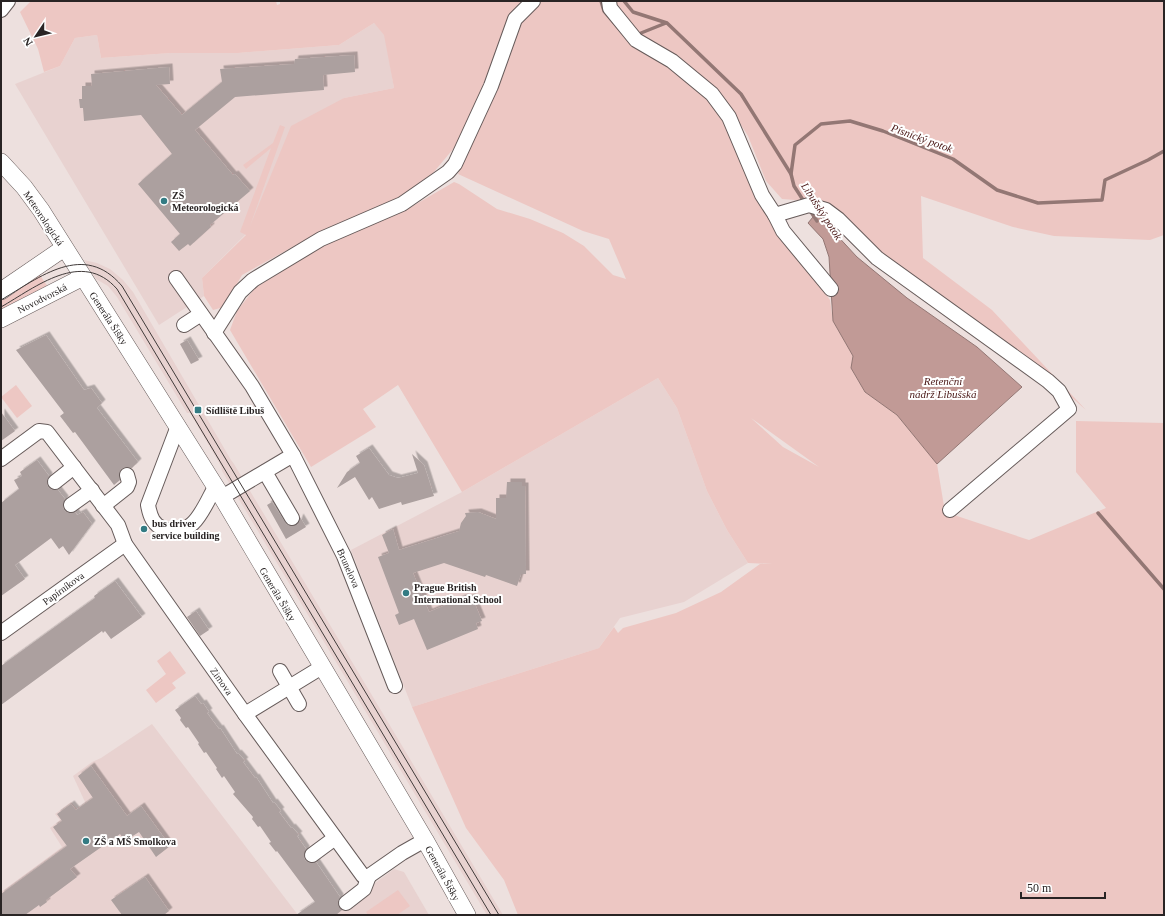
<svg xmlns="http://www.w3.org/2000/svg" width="1165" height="916" viewBox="0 0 1165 916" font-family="Georgia,serif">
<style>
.built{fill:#e8d2d0}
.green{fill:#edc7c3;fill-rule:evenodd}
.water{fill:#c19a96;stroke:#937774}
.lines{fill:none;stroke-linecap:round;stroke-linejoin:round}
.stream{stroke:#937774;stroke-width:3.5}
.building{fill:#aca09f;filter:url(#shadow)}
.minor-casing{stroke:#665b5a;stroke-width:16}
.major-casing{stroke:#665b5a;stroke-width:18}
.minor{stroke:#fff;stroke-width:14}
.major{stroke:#fff;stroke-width:17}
.tram{stroke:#413b3a;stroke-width:1}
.poi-dot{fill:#337b83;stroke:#fff;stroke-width:1.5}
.labels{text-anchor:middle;stroke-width:4;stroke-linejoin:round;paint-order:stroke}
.poi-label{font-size:10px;font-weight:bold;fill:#292424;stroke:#fff;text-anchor:start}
.street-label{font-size:10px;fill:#292424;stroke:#fff}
.water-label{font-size:11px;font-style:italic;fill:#491615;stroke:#fff}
</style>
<defs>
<filter id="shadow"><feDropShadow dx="3.5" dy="-3.5" stdDeviation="0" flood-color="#0004"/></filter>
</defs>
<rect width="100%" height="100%" fill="#ede0de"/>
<g class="built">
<path d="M374 23 385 35 394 88 344 98 246 234 202 278 204 296 159 325 15 84 60 66 75 38 97 35 101 58 171 53H238L339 45Z"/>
<path d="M84 260 97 263 110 269 123 280 133 292 231 460 234 464 503 915H487L222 471 221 466 190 413H187L117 297 108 286 96 279Z"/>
<path d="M658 378 677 408 707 491 727 530 748 563 684 602 620 618 599 648 412 707 351 550 462 492Z"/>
<path d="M152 724 298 915H1V892L62 847 50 828 60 820 55 814 71 802 77 809 85 802 73 776 92 762 101 758Z"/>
<path d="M394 869 404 872 429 915H332Z"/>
</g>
<g class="green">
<path d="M31 1H276L277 5 280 4V1H532L497 59 454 148 433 173 397 199 325 229 242 275 224 307 213 310 204 296 202 278 246 235 240 232 271 148 246 169 243 165 273 143 280 125 285 127 250 226 291 126 344 98 394 88 384 35 374 23 339 45 238 53H171L101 58 97 35 75 38 60 66 44 72 38 49 20 12Z"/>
<path d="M538 1H605L658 58 721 110 754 195 830 300 833 321 853 356 851 368 865 392 897 415 937 464 945 512 1029 540 1106 508 1076 472V421L1164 423V915H518L504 880 466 828 412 707 599 648 614 627 618 633 623 628 676 613 721 592 760 564H773L748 563 727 530 707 491 677 408 658 378 462 492 398 385 363 409 376 427 311 467 230 330 237 311 255 288 332 240 406 210 454 182 459 184 497 209 530 219 563 233 584 246 613 275 626 279 609 239 583 231 458 174 494 87 518 19ZM751 418 819 467 783 447Z"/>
<path d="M614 1H1164V235L1150 240 1054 236 1013 227 921 196 923 258 992 310 1086 410 1070 396 808 201 782 199 766 181 748 136 725 100 676 57 638 35 614 4Z"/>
<path d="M37 271 48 287 1 310V296Z"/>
<path d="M16 385 32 406 17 418 1 397Z"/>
<path d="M170 651 186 673 172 683 176 688 156 703 146 690 166 674 157 661Z"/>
<path d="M398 890 410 906 397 915H368L366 912Z"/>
</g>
<path class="water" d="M813 217H820L857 257 907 298 977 347 1022 387 937 464 897 415 865 392 851 368 853 356 833 321 829 257 823 239 808 223Z"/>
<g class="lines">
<g class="stream">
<path d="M601 1 604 11 622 32"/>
<path d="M624 1 633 12 667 23 741 94 791 174 794 186 805 203"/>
<path d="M641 33 666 23"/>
<path d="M791 174 795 145 821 124 850 121 883 131 953 159 997 190 1038 203 1102 200 1105 180 1148 160 1164 151"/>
<path d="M809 209 817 221"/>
<path d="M1098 513 1164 589"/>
</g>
</g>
<g class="building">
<path d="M354 55 355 72 323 75 324 90 235 97 195 130 233 175 235 174 250 191 210 225 211 227 190 246 188 244 179 251 171 242 180 234 138 184 172 154 141 115 84 121 83 108H80L79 99H82V86H92L91 74 169 67 170 84 156 85 182 115 222 82 220 69 294 64 295 59Z"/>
<path d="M46 335 84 390 91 388 102 403 97 408 138 462 132 468 125 467 121 469 119 473 120 480 114 485 75 432 73 433 60 416 64 413 16 350Z"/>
<path d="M187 340 199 360 191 364 180 344Z"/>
<path d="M1 412 15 431 1 441Z"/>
<path d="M369 448 389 475 398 478 418 473 412 454 424 465 434 496 402 505 401 502 379 509 372 497 369 500 355 477 337 488 347 472 360 463 356 456Z"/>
<path d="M37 460 49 476 47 483 48 487 52 490H58L65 499 63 505 64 510 68 513 75 512 77 515 83 512 92 524 69 555 63 546 59 549 51 538 15 565 25 579 1 596V503L19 489 14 480 22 476 20 472Z"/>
<path d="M507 482H522V486H525L526 574H521L517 586 486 575 485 577 444 563 413 573 429 612 465 597 466 599 472 597 482 621 476 623 478 629 427 650 414 619 399 625 395 615 399 613 378 557 389 553 382 535 393 529 399 550 459 531 461 523 466 516 465 513 478 512 496 519V498H506Z"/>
<path d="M272 502 287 525H297L300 517 306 527 286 539 267 505Z"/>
<path d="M115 581 142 617 111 639 105 631 103 633 102 631 1 705V666L95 598 94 596Z"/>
<path d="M196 611 209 630 200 636 187 617Z"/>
<path d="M195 696 201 704 203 703 209 712 207 713 219 729 220 728 237 754 238 753 245 761 243 762 255 778 256 777 273 803 274 802 281 811 279 812 291 828 292 827 299 835 297 836 306 849 304 856 305 860 309 863 316 862 340 897 338 904 342 910 336 915H296L315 902 277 851 276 852 269 843 271 842 260 826 258 827 252 819 253 817 233 794 235 792 224 776 222 778 216 769 217 768 206 752 204 753 198 744 199 743 188 727 186 728 180 720 181 718 175 710Z"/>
<path d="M91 766 127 816 141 806 170 846 156 857 139 832 125 841 120 834 70 869 77 877 46 900 47 902 40 907 39 905 25 915H1V894L67 846 53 827 62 821 57 814 71 804 76 810 93 798 78 776Z"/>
<path d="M145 877 169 911 164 915H122L111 900Z"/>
</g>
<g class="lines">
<g class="minor-casing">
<g id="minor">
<path d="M609 1 610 8 636 40 672 61 712 94 729 117 762 195 775 215 809 205 826 210 838 219 877 258 1048 381 1059 391 1069 409 950 510"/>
<path d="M1 10 8 1"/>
<path d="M775 215 783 231 831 289"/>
<path d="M176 278 252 386 293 455 344 556 395 686"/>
<path d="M184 325 201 314"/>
<path d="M214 333 240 292 253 280 321 239 402 204 448 172 455 164 491 86 515 19 533 1"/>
<path d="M178 426 148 505C150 516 153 525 164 529 193 540 204 507 215 487"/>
<path d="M1 459 39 431 47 432 118 525 125 544 245 714 363 876H369L402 853 425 840"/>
<path d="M265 472 292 518"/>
<path d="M55 482 74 467"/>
<path d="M222 497 293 455"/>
<path d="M71 505 92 490"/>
<path d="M103 506 127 487 129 482 127 475"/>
<path d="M1 633 125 544"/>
<path d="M280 671 299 704"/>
<path d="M245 714 322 667"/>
<path d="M312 855 335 838"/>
<path d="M346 903 364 889 369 876"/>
</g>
</g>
<g class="major-casing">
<g id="major">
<path d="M1 162 24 187 41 210 222 497 425 840 467 915"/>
<path d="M1 291 64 248"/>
<path d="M1 319 83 277"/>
</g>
</g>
<use href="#minor" class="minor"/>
<use href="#major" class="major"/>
<g class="tram">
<path d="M1 300C40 277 84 241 122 286L499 915"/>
<path d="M1 307C36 287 82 249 117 289L491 915"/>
</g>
</g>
<g class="poi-dot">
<circle cx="164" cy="201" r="4"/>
<rect x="194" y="406" width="8" height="8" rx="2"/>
<circle cx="144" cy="529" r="4"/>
<circle cx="406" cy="593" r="4"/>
<circle cx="86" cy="841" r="4"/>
</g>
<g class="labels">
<g class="poi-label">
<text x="172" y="199">ZŠ<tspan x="172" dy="12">Meteorologická</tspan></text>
<text x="206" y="414">Sídliště Libuš</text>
<text x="152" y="527">bus driver<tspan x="152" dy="12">service building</tspan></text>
<text x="414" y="591">Prague British<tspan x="414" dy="12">International School</tspan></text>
<text x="94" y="845">ZŠ a MŠ Smolkova</text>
</g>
<g class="street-label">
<text transform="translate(44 218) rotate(56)" y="4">Meteorologická</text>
<text transform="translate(42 298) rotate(-27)" y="4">Novodvorská</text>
<text transform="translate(109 318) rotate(57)" y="4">Generála Šišky</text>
<text transform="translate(349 568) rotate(66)" y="4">Brunelova</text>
<text transform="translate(63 588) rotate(-36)" y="4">Papírníkova</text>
<text transform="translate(278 594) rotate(59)" y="4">Generála Šišky</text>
<text transform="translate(222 681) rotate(55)" y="4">Zimova</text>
<text transform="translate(443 873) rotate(61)" y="4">Generála Šišky</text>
</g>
<g class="water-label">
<text transform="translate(922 138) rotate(20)" y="4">Písnický potok</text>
<text transform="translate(822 211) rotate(57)" y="4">Libušský potok</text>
<text x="943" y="385">Retenční<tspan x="943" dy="13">nádrž Libušská</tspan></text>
</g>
</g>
<rect width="1165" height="916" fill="none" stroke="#292424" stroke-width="4"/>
<g transform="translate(36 36) rotate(235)" stroke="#ffffff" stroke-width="3" paint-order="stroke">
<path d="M0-3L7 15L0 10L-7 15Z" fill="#292424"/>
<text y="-6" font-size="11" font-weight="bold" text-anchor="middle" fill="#292424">N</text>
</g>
<path d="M1021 892v6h84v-6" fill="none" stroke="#292424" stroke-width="2"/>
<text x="1027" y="892" font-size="12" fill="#292424" stroke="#ffffff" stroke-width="3" paint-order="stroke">50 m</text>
</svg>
